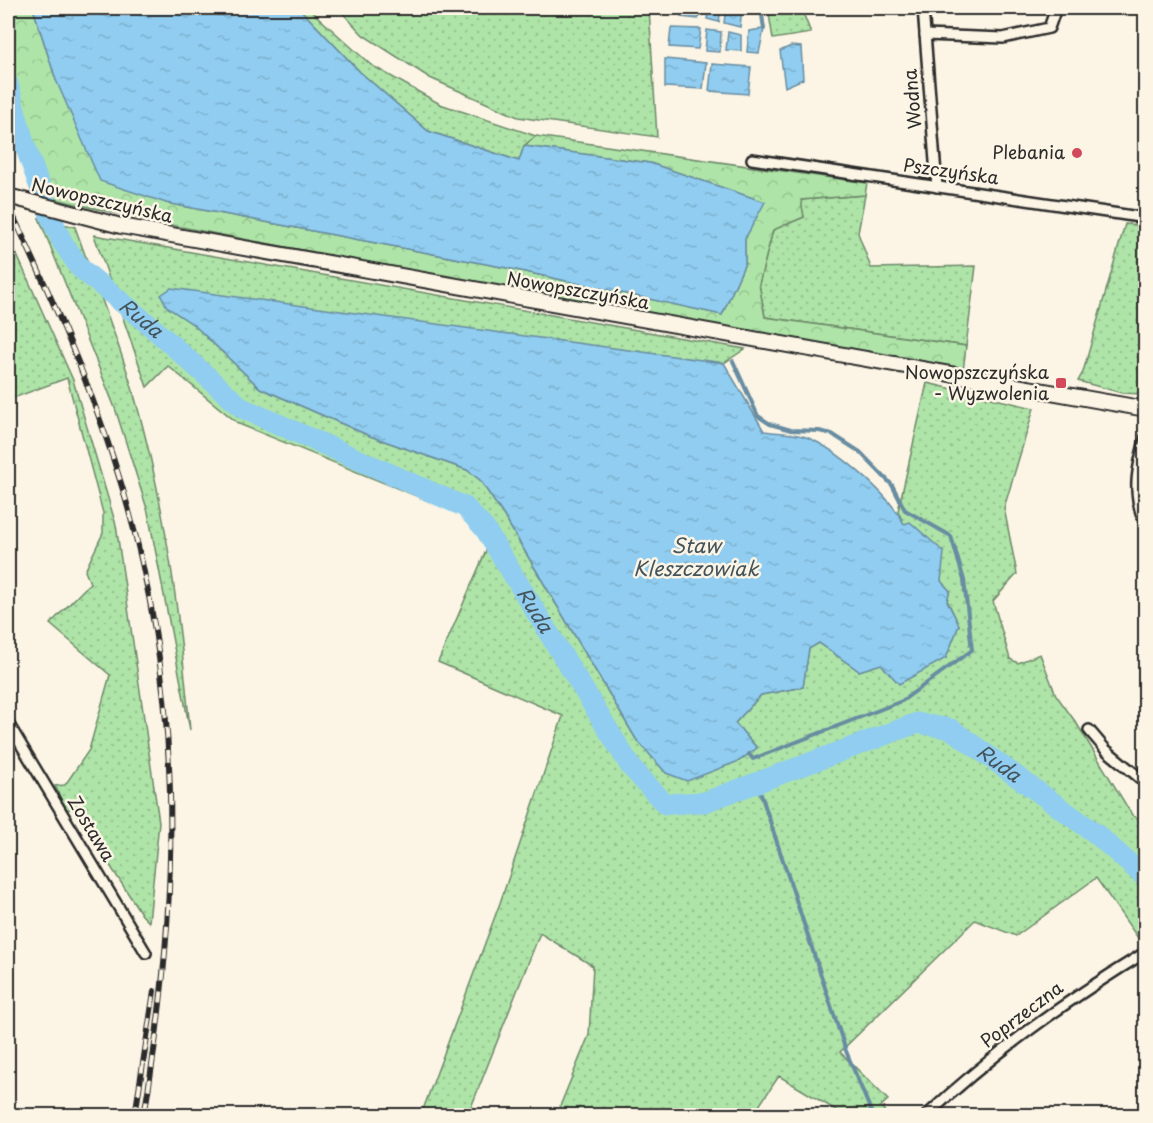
<svg xmlns="http://www.w3.org/2000/svg" width="1153" height="1123" viewBox="0 0 1153 1123" font-family="'Playpen Sans',sans-serif">
<style>
.grass{fill:url(#grass-dots);stroke:#6c8869;stroke-width:1.5}
.forest{fill:url(#forest-crowns);stroke:#6c8869;stroke-width:1.5}
.water{fill:url(#water-ripples);stroke:#688ca1;stroke-width:1.5}
.lines{fill:none;stroke-linecap:round;stroke-linejoin:round}
.stream{stroke:#688ca1;stroke-width:4}
.river{stroke:#90cdf0;stroke-width:21}
.minor-casing{stroke:#2b2b2b;stroke-width:14}
.secondary-casing{stroke:#2b2b2b;stroke-width:18}
.minor{stroke:#fcf5e5;stroke-width:9}
.secondary{stroke:#fcf5e5;stroke-width:14}
.rail-casing{stroke:#2b2b2b;stroke-width:6}
.rail{stroke:#fcf5e5;stroke-width:4;stroke-dasharray:11;stroke-linecap:butt}
.poi-dot{fill:#d1495b;stroke:#fcf5e5;stroke-width:2}
.labels{text-anchor:middle;stroke-width:5;stroke-linejoin:round;paint-order:stroke}
.street-label{font-size:18px;fill:#2b2b2b;stroke:#fcf5e5}
.poi-label{font-size:18px;fill:#2b2b2b;stroke:#fcf5e5;text-anchor:end}
.water-label{font-size:20px;font-style:italic;fill:#44545c;stroke:#fcf5e5}
</style>
<defs>
<pattern id="grass-dots" width="8" height="8" patternUnits="userSpaceOnUse" patternTransform="scale(1.5)"><rect width="8" height="8" fill="#aee4a7"/><path d="M2 2h.1M6 6h.1" fill="none" stroke="#96c490" stroke-width="1.8" stroke-linecap="round"/></pattern>
<pattern id="forest-crowns" width="20" height="18" patternUnits="userSpaceOnUse" patternTransform="scale(1.5)"><rect width="20" height="18" fill="#aee4a7"/><path d="M2 6a3 3 0 1 1 6 0M12 15a3 3 0 1 1 6 0" fill="none" stroke="#96c490"/></pattern>
<pattern id="water-ripples" width="26" height="14" patternUnits="userSpaceOnUse" patternTransform="scale(1.5)"><rect width="26" height="14" fill="#90cdf0"/><path d="M2 4q2-2 4 0t4 0M15 11q2-2 4 0t4 0" fill="none" stroke="#7cb0ce"/></pattern>
</defs>
<rect width="100%" height="100%" fill="#fcf5e5"/>
<filter id="ink" filterUnits="userSpaceOnUse"><feTurbulence type="fractalNoise" baseFrequency=".0167" numOctaves="2"/><feDisplacementMap in="SourceGraphic" scale="12" xChannelSelector="R" yChannelSelector="G"/><feConvolveMatrix kernelMatrix="1 2 1 2 8 2 1 2 1" color-interpolation-filters="sRGB"/></filter>
<g filter="url(#ink)">
<g class="grass">
<path d="M299 8H308L371 65 440 104 536 136 524 146 519 161 428 131 360 72Z"/>
<path d="M338 8H649L657 137 518 117 430 78 363 35Z"/>
<path d="M768 8H801L811 33 773 39Z"/>
<path d="M865 195 858 233 871 268 976 266 966 346 765 317 759 284 773 230 804 217 800 200Z"/>
<path d="M39 218 75 227C95 284 119 340 135 398 166 506 180 619 190 730L148 512 115 408Z"/>
<path d="M1125 224 1145 226 1146 390 1141 394 1122 393 1078 381 1083 372Z"/>
<path d="M8 235 73 380 116 525 159 822 149 922 142 915 73 808 66 810 55 786 65 785 89 750 110 675 50 624 90 583 85 571 103 533V513L67 378 8 400Z"/>
<path d="M94 235 745 349 724 363 167 307 194 325 260 388 370 436 467 470 480 480 504 516 636 739 739 761 757 748 735 723 761 695 803 687 809 648 819 643 859 671 881 664 946 658 959 625 947 600 950 591 941 582 943 552 904 525 898 511 927 383 1034 408 1004 508 1017 574 993 601 1010 659 1018 663 1040 654 1056 695 1077 724 1132 815 1145 824V937L1140 941 1096 878 1016 936 975 920 840 1052 888 1100 881 1106 887 1115H844L779 1076 753 1115 556 1116 589 1035 593 966 540 933 468 1115H421L500 903 563 716 438 662 488 546 463 515 239 424 168 366 147 387Z"/>
</g>
<g class="forest">
<path d="M12 8H33L56 80 166 203 507 268 722 315 745 263V239L764 202 650 163 524 146 536 136 867 183 865 195 801 200 804 217 773 230 759 284 765 317 966 346 963 372C757 332 550 298 344 258 239 238 135 220 32 193L8 122V12L13 11Z"/>
<path d="M1145 1106V1115H1118L1120 1113Z"/>
</g>
<g class="water">
<path d="M33 8H299L360 72 428 131 519 161 524 146 650 163 765 202 745 239V263L722 315 507 268 166 203 100 181 56 80Z"/>
<path d="M684 8H702L698 19 681 17Z"/>
<path d="M709 8H721L719 22 707 19Z"/>
<path d="M726 8H742L740 27 724 23Z"/>
<path d="M671 28 701 29 698 49 669 47Z"/>
<path d="M764 29 759 53 747 52 749 31Z"/>
<path d="M707 30 721 32 720 52 705 51Z"/>
<path d="M728 32 741 35V51L726 50Z"/>
<path d="M791 46 801 47 803 79 785 87 780 51Z"/>
<path d="M665 59 706 63 703 89 665 87Z"/>
<path d="M712 64 751 67 748 94 709 91Z"/>
<path d="M171 288 724 363 764 431C777 433 794 433 806 437 837 449 890 495 904 524L910 522 944 552 941 581 950 591 947 601 959 625 946 658 899 684 881 664 859 671 819 643 809 649 803 687 761 695 735 723 757 748 739 761 687 781 666 773 636 739 504 516 480 480 467 470 370 436 260 388 194 325 167 307 161 295Z"/>
</g>
<g class="lines">
<g class="stream">
<path d="M761 8 764 29"/>
<path d="M733 361 758 416 770 424 791 430 819 431 832 434 860 452 892 485 905 510 951 536 964 580 972 650 902 701 753 759 749 754"/>
<path d="M757 782 846 1051 873 1116"/>
</g>
<path class="river" id="s1" d="M8 84 24 143 51 218 63 243 80 268 153 328 242 408 465 507 485 529 631 767 665 804 705 802 917 723 951 729 1095 833 1146 878"/>
<g class="minor-casing">
<g id="minor">
<path d="M923 8 937 187"/>
<path d="M925 35 1003 38 1049 28 1056 8"/>
<path d="M752 159 1146 218"/>
<path d="M1146 437C1137 469 1131 494 1146 525"/>
<path d="M8 723 146 953"/>
<path d="M1089 730 1106 750 1146 783"/>
<path d="M926 1116C994 1052 1066 1001 1146 952"/>
</g>
</g>
<g class="secondary-casing">
<path id="secondary" d="M8 196 121 226 1146 409"/>
</g>
<use href="#minor" class="minor"/>
<use href="#secondary" class="secondary"/>
<g class="rail-casing">
<g id="rail">
<path d="M8 205C47 287 85 371 113 458 185 676 182 892 144 1116"/>
<path d="M135 1116 154 991"/>
</g>
</g>
<use href="#rail" class="rail"/>
</g>
</g>
<g class="poi-dot">
<circle cx="1077" cy="153" r="6"/>
<rect x="1055" y="377" width="12" height="12" rx="3"/>
</g>
<g class="labels">
<g class="street-label">
<text transform="translate(913 99) rotate(-95)" y="6">Wodna</text>
<text transform="translate(951 172) rotate(8)" y="6">Pszczyńska</text>
<text transform="translate(102 201) rotate(13)" y="6">Nowopszczyńska</text>
<text transform="translate(578 291) rotate(10)" y="6">Nowopszczyńska</text>
<text transform="translate(91 829) rotate(59)" y="6">Zostawa</text>
<text transform="translate(1022 1015) rotate(-37)" y="6">Poprzeczna</text>
</g>
<g class="poi-label">
<text x="1065" y="159">Plebania</text>
<text x="1049" y="379">Nowopszczyńska<tspan x="1049" dy="21">- Wyzwolenia</tspan></text>
</g>
<g class="water-label">
<text dy="7" stroke="none"><textPath href="#s1" startOffset="278">Ruda</textPath></text>
<text x="696" y="553">Staw<tspan x="696" dy="23">Kleszczowiak</tspan></text>
<text dy="7" stroke="none"><textPath href="#s1" startOffset="782">Ruda</textPath></text>
<text dy="7" stroke="none"><textPath href="#s1" startOffset="1376">Ruda</textPath></text>
</g>
</g>
<rect width="1153" height="1123" fill="none" stroke="#fcf5e5" stroke-width="30"/>
<rect x="15" y="15" width="1123" height="1093" fill="none" stroke="#2b2b2b" stroke-width="2" filter="url(#ink)"/>
</svg>
